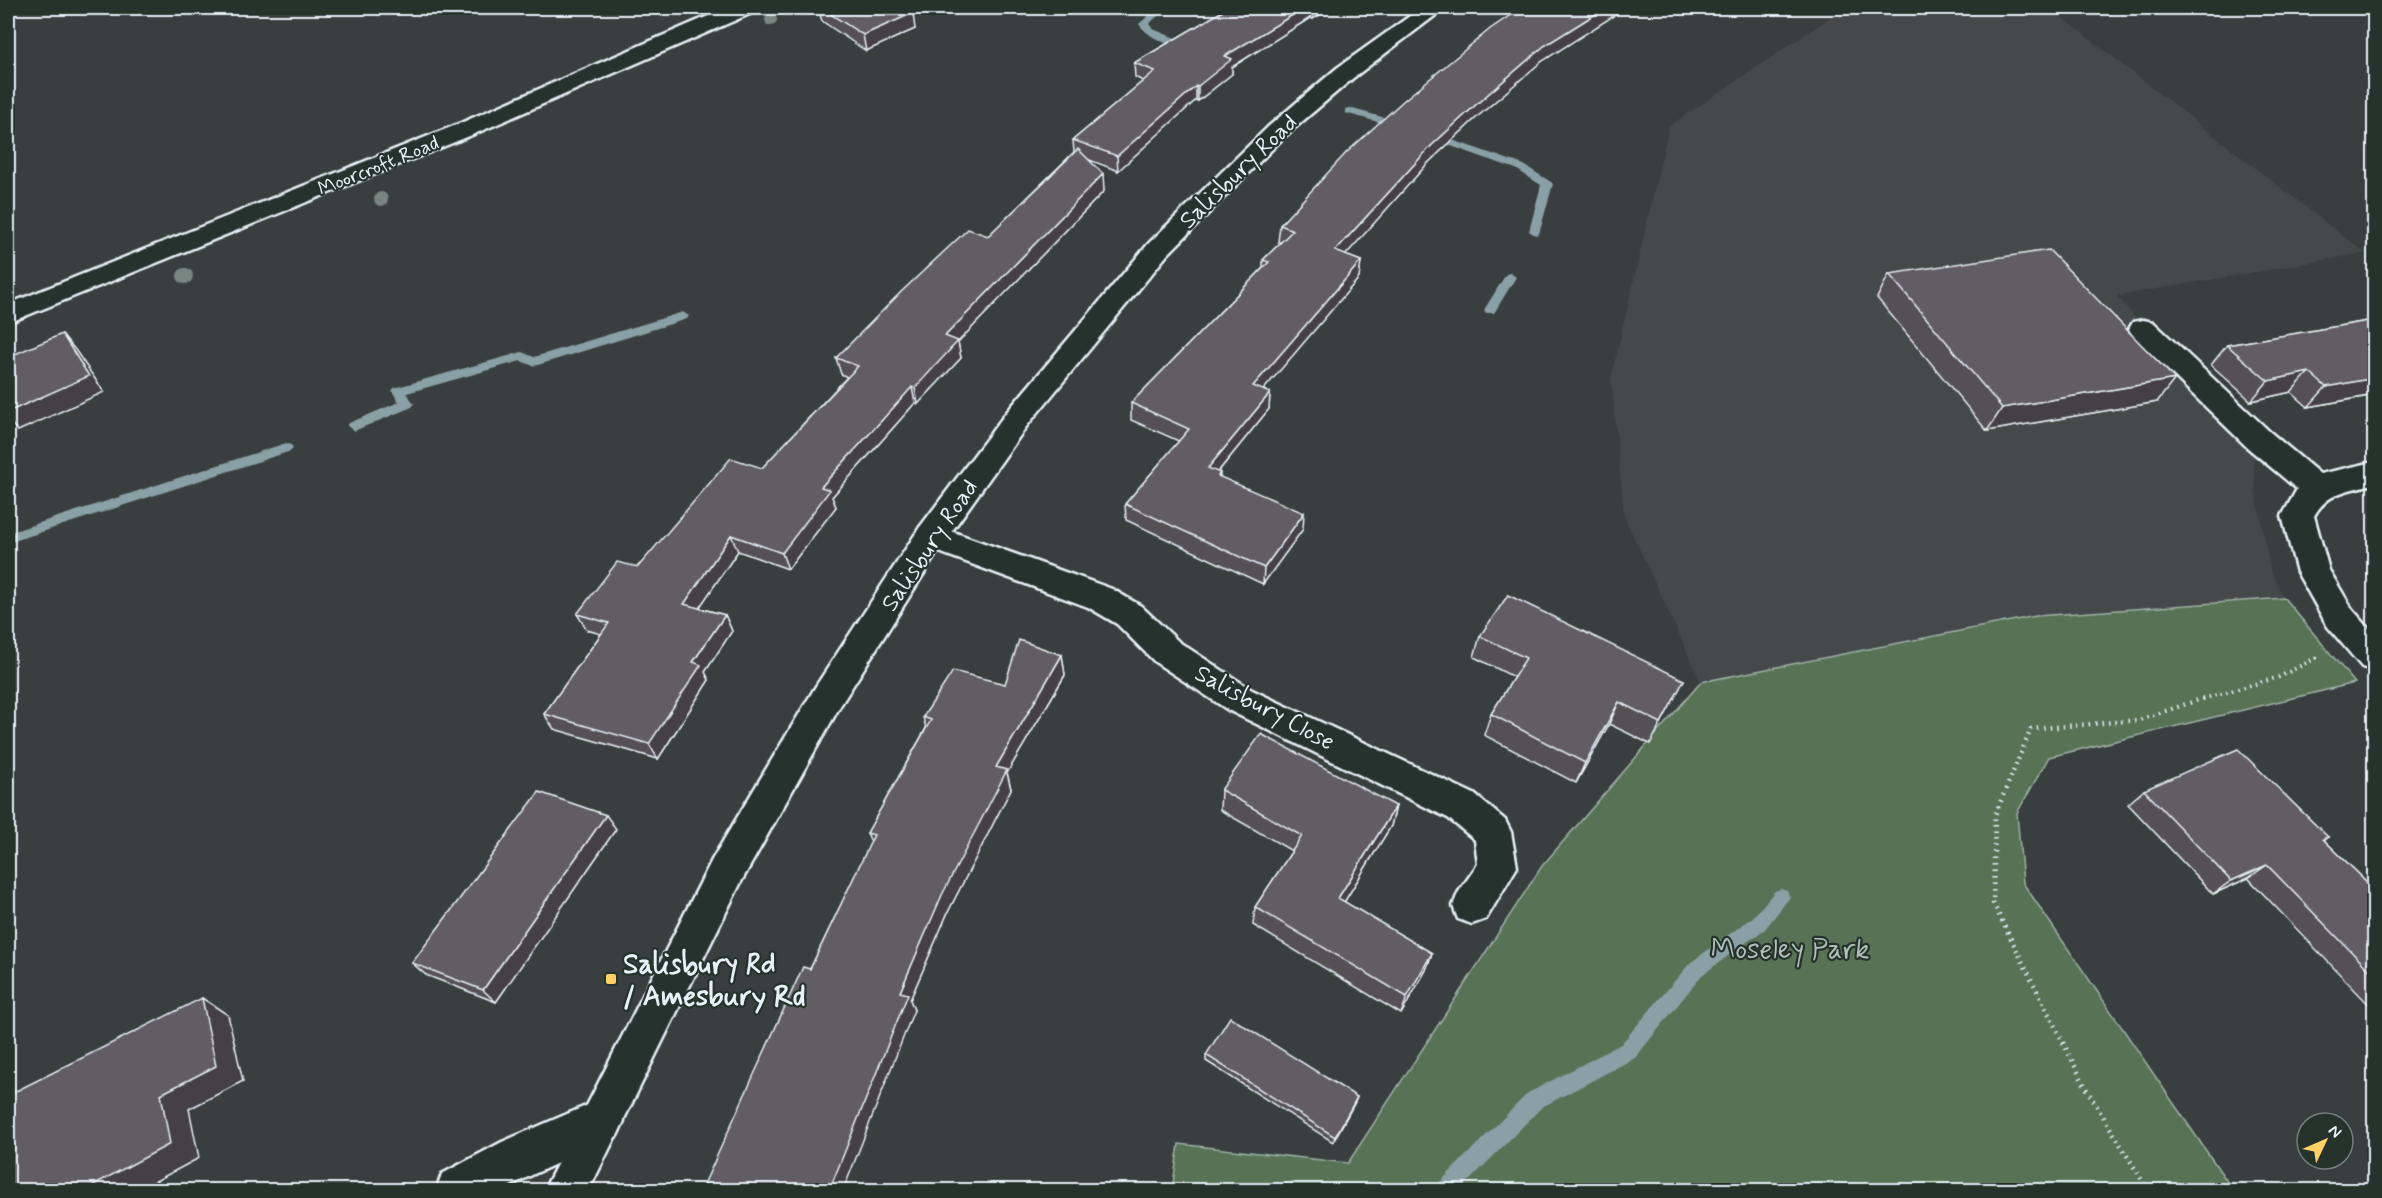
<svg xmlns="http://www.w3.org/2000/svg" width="2382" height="1198" viewBox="0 0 2382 1198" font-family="Mynerve,sans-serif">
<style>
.built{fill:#45484a}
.green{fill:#587257;stroke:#a0b2a8;stroke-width:1.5}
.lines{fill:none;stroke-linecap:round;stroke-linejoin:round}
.stream{fill:#89a0a6;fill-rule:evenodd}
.minor-casing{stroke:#e8f1f8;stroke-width:5}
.major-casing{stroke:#e8f1f8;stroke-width:5}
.path-far1{stroke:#e8f1f8;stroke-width:4;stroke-dasharray:1.5 4.5;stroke-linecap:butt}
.path{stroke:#e8f1f8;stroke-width:4.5;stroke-dasharray:1.5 5;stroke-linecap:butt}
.minor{fill:#26332d;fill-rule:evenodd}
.major{fill:#26332d;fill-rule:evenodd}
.tree{fill:#798581}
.wall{fill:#544f57;stroke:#e8f1f8;stroke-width:1.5}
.shaded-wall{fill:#454047;stroke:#e8f1f8;stroke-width:1.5}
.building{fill:#625c65;stroke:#e8f1f8;stroke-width:1.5}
.poi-dot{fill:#ffd166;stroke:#26332d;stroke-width:2}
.labels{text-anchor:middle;stroke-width:4.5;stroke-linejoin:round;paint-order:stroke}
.far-street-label{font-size:20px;fill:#e8f1f8;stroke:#26332d}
.street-label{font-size:24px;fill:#e8f1f8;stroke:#26332d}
.near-park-label{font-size:28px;fill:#aebeb8;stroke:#26332d}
.near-poi-label{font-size:28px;font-weight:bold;fill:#e8f1f8;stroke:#26332d;text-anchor:start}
</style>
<rect width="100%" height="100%" fill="#383f3e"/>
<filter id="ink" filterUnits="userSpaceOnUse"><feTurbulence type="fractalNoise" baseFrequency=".0167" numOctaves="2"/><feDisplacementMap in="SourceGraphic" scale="12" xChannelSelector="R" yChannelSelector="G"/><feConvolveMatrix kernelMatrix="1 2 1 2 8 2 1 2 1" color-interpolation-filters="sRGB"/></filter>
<g filter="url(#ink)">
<path class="built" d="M1844 8H2050L2365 253 2117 296 2253 453 2256 493 2270 569 2284 598 2036 616 1701 682 1624 516 1611 378 1669 126Z"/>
<path class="green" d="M2284 598 2355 683 2049 757 2017 813 2023 883 2233 1190H1172L1179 1144 1348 1163 1542 866 1701 682 2036 616Z"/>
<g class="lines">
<g class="stream">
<path d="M1157 8H1167L1149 24 1153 29 1185 42V46C1170 48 1147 36 1139 24Z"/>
<path d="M1349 108 1404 123 1405 125 1400 128 1345 113V109Z"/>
<path d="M1432 133 1524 165 1551 182 1553 184 1539 234 1535 235 1529 231 1541 185 1516 169 1428 138V134Z"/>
<path d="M1510 273 1516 277 1496 310 1494 313H1486L1484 310 1506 274Z"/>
<path d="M683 312 689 316 687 319 538 365 533 366 521 361 407 393 414 404 412 407 354 431 347 426 349 423 399 402 392 391 394 388 522 352 534 357Z"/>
<path d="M286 443 291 445 293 448 291 451 8 543V533Z"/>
<path d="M1781 889 1787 891 1790 897 1765 929 1702 975 1635 1058 1542 1107 1460 1190H1436L1439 1183 1528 1093 1621 1044 1690 963 1753 917 1775 891Z"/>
</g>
<g class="minor-casing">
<g id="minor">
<path d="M727 8H755L752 13 472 135 8 323V304L456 125Z"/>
<path d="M2143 320 2153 322 2270 432 2320 474 2374 462V484C2349 490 2327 492 2314 516L2329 570 2352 609 2374 634V671L2362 667 2328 627 2297 572 2282 516 2297 489 2248 448 2133 336 2129 329 2133 322Z"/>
<path d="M931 524 1112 589 1141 606 1179 642 1252 690 1474 794 1505 820 1511 832 1517 867 1486 919 1472 924 1458 919 1453 906 1458 893 1478 864 1475 840 1448 818 1228 710 1155 662 1117 624 1088 607 920 545 915 536 920 527Z"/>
<path d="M602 1099 617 1106 624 1121 617 1136 534 1174 502 1190H436L442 1174 502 1142Z"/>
</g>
</g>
<g class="major-casing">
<path id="major" d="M1421 8H1445L1353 78 1284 137 1167 255 1026 427 942 545 840 706 741 882 589 1190H544L713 858 816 686 920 527 1006 413 1149 243 1268 127 1337 68Z"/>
</g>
<path class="path-far1" d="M2203 699 2279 677 2316 658 2315 655"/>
<path class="path" d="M2148 1190 2087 1090 1993 903 1995 815 2031 729 2139 720 2207 697"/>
<use href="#minor" class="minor"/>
<use href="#major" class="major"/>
</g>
<g class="tree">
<circle cx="771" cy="20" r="6"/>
<circle cx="381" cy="199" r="7"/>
<circle cx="185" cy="276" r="8"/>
</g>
<g class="wall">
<path d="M818 8H903L915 29 866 51 822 21Z"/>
<path d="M1228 8H1331L1313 19 1310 18 1232 67V74L1198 101 1196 100 1118 171 1090 160 1104 191 958 342 961 358 918 404 915 403 832 497 836 507 788 569 738 551 699 608 725 615 732 631 705 672 709 680 658 759 554 729 544 714 601 634 587 630 577 614 762 468 847 377 841 374 836 358 988 236 1074 152 1073 140 1143 81 1135 77 1134 63Z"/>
<path d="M1541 62 1477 117 1428 163 1345 255 1361 261 1359 278 1263 390 1270 393 1269 409 1218 472 1220 473V477L1303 529 1263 584 1126 520 1125 504 1179 441 1131 420V403L1263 268V260L1281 242H1278L1280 225Z"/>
<path d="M1889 274 2157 402 1987 431 1877 298Z"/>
<path d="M2374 320V395L2308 407 2291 392 2251 401 2211 365 2227 345Z"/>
<path d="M1480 636 1684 680 1650 744 1609 724 1576 783 1484 735 1491 714 1514 677 1474 657Z"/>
<path d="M1062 655 1065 675 1007 773 1011 789 948 912 910 1000 914 1010 810 969 871 842 867 833 926 728 923 717 1005 684Z"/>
<path d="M1221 790 1396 806 1391 826 1344 902 1432 953 1426 970 1401 1014 1253 925 1255 907 1292 851 1220 810Z"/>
<path d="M2144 790 2328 837 2324 840 2374 889V1010L2248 878 2213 894 2128 804Z"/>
<path d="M616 829 496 1002 426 975 412 963Z"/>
<path d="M1206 1055 1357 1097 1355 1102 1333 1142 1206 1061Z"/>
</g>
<g class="shaded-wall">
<path d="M1304 8H1311L1310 18 1232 67V74L1198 101V86L1225 56Z"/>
<path d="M1313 8H1331L1313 19Z"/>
<path d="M1605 8H1626L1541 62 1477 117 1428 163 1334 268 1335 251 1431 146 1480 101 1544 46Z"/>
<path d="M913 13 915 29 866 51 863 35Z"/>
<path d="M1196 86V100L1118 171 1117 156Z"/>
<path d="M1103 174 1104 191 958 342 961 358 918 404 915 388 945 336Z"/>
<path d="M1361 261 1359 278 1253 402V386Z"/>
<path d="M62 334 76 351 104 392 18 431 8 420V412Z"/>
<path d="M2309 372 2291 392 2251 401 2268 381Z"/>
<path d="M2374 378V395L2308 407 2326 387Z"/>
<path d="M2175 379 2157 402 1987 431 2002 408Z"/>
<path d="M912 387 915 403 832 497 836 507 788 569 782 553 821 487Z"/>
<path d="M1270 393 1269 409 1208 484V468Z"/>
<path d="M1304 513 1303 529 1263 584 1264 568Z"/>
<path d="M731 535 738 551 691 620 684 604Z"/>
<path d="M725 615 732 631 705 672 709 680 658 759 649 744 693 662Z"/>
<path d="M1062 655 1065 675 1007 773 1011 789 948 912 910 1000 914 1010 843 1191H829L900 992 996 767Z"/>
<path d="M1619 702 1609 724 1576 783 1585 763Z"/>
<path d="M1396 806 1391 826 1335 917 1338 898Z"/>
<path d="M606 815 616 829 496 1002 483 990Z"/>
<path d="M2267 865 2248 878 2213 894 2231 881Z"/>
<path d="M1432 953 1426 970 1401 1014 1407 997Z"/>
<path d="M202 998 228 1015 243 1081 189 1109 199 1158 137 1191H82Z"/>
<path d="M1357 1097 1355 1102 1333 1142 1335 1137Z"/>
</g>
<g class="building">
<path d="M821 8H903L913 13 863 35Z"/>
<path d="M1228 8H1304L1225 56 1232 59 1198 86H1196L1117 156 1073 140 1155 71 1134 63Z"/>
<path d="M1521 8H1605L1544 46 1480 101 1431 146 1335 251 1361 261 1253 386 1270 393 1208 468 1220 473 1218 476 1304 513 1264 568 1125 504 1189 429 1131 403 1269 262 1263 260 1293 230 1280 225 1346 153 1403 101 1490 29Z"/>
<path d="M1078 149 1103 174 945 336 958 341 915 388 912 387 821 487 830 490 782 553 731 535 684 604 725 615 693 662 701 665 649 744 544 714 609 623 577 614 617 562 638 567 731 458 762 468 858 366 836 358 901 292 968 229 988 236Z"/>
<path d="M2049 250 2175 379 2002 408 1889 274Z"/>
<path d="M2374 320V378L2326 387 2309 372 2268 381 2227 345Z"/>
<path d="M62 334 89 376 8 412V357Z"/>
<path d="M1508 595 1684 680 1661 723 1619 702 1585 763 1491 714 1526 658 1480 636Z"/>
<path d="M1019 640 1062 655 996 767 1007 770 942 895 900 992 908 994 829 1191H701L803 967 810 969 874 835 867 833 931 720 923 717 953 671 1005 684Z"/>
<path d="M1261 734 1396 806 1338 898 1432 953 1407 997 1255 907 1302 836 1221 790Z"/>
<path d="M2238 749 2328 837 2323 839 2374 889V975L2267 865 2231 881 2144 790Z"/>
<path d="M539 792 606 815 483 990 412 963Z"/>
<path d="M202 998 216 1066 161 1094 170 1144 82 1191H8V1095Z"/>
<path d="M1230 1017 1357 1097 1335 1137 1206 1055Z"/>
</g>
</g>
<rect class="poi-dot" x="605" y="973" width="12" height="12" rx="3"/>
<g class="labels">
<g class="far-street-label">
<text transform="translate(378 165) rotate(-22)" y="7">Moorcroft Road</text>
</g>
<g class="street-label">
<text transform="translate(1238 171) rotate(-44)" y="8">Salisbury Road</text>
<text transform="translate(929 545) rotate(-56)" y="8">Salisbury Road</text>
<text transform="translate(1265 707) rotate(28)" y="8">Salisbury Close</text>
</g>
<g class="near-park-label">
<text x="1790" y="958">Moseley Park</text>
</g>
<g class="near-poi-label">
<text x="623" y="973">Salisbury Rd<tspan x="623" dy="32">/ Amesbury Rd</tspan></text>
</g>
</g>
<rect width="2382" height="1198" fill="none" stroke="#26332d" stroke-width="30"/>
<rect x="15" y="15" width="2352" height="1168" fill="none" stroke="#e8f1f8" stroke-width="2" filter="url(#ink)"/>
<g transform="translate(2325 1141) rotate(46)"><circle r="28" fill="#26332d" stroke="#747f7e" stroke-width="1.5"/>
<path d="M0-4.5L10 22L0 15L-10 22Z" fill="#ffd166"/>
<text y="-9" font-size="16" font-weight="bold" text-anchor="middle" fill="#e8f1f8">N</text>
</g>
</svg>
